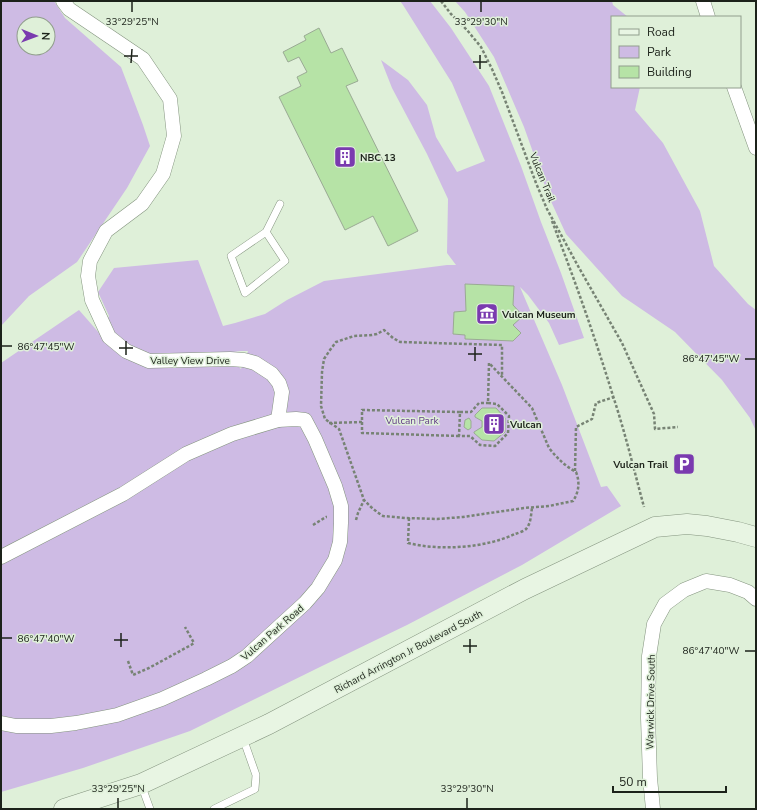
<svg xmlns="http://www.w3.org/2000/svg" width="757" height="810" viewBox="0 0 757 810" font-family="'Nunito Sans',sans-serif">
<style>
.green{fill:#cebbe4;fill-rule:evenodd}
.building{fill:#b6e3a6;stroke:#9aaa94}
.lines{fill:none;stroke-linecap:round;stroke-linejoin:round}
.lane-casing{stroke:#84947f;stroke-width:8}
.street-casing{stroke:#84947f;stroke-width:15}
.secondary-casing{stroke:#84947f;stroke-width:21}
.path{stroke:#778374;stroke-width:2.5;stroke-dasharray:3 2;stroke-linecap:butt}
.lane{stroke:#fff;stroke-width:7}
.street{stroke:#fff;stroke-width:14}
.secondary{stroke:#e8f5e3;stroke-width:20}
.ticks{fill:none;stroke:#1c221a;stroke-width:1.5}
.labels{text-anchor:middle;stroke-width:3;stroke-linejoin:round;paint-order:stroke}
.poi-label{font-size:10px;font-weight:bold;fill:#1c221a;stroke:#dff0d9;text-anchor:start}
.street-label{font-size:10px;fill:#1c221a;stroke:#dff0d9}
.park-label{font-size:10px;fill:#633c87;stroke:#dff0d9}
.ticks-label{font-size:10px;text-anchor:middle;fill:#1c221a;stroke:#dff0d9;stroke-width:3;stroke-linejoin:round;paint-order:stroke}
</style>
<rect width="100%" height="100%" fill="#dff0d9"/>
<g class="green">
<path d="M1 1H54L65 18 121 67 143 125 150 146 127 188 77 262 29 296 1 326ZM24 24H48V48H24Z"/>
<path d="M400 1H430L451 28 489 86 521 166 541 222 561 273 584 338 559 345 549 323 528 295 520 287 562 385 601 487 607 486 621 506 522 565 407 625 322 666 190 731 83 768 1 792V363L79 310 100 334 109 316 98 292 114 268 198 260 223 326 235 323 265 314 287 300 324 281 447 265H456L447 253 448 199 427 154 392 88 381 60 408 80 427 105 436 137 457 172 485 161 452 83 403 5ZM241 351H248L241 369 236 364 218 354Z"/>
<path d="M455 1H612L613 5 628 17H612V87H640L635 110 663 143 700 211 714 266 748 304 756 310V431L750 418 722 380 675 332 622 296 566 234 549 197 524 127 494 57 465 12Z"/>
</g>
<g class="building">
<path d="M319 28 331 53 342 48 358 81 346 86 418 231 388 246 373 216 345 230 279 97 301 86 297 77 307 72 299 57 288 62 283 52 306 40 304 36Z"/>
<path d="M465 284 514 286 513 305 523 316 513 325 521 333 513 341 465 339V335L453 334 454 312 466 311Z"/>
<path d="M482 408H496L505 418V432L494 441 482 440 474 433V432L482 427V421L475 417V415Z"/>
<path d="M469 418 471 421V428L468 430 464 427 465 420Z"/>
</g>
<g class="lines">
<g class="lane-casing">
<g id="lane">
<path d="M266 232 285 261 245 293 231 256 266 232 280 204"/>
<path d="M141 784 150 809"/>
<path d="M214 809 255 789 256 775 243 738"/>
</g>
</g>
<g class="street-casing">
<g id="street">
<path d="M63 1 69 9 143 59 170 99 174 136 163 174 142 204 106 231 90 261 88 276 92 300 109 337 126 351 149 361 230 359 244 360 255 363 272 374 279 383 282 392 278 420"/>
<path d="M703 1 708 17"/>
<path d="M734 87 756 148"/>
<path d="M1 557 123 494 186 454 232 434 278 420 296 419 305 420 315 439 335 486 341 506V523L340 542 335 560 318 588 305 603 247 656 232 666 206 679 162 699 117 715 76 723 51 726H16L1 723"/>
<path d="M653 809 650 778 648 718 649 656 654 624 665 604 684 590 706 581 730 585 748 592 756 599"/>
</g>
</g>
<g class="secondary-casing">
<path id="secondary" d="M64 809 141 784 269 724 525 589 655 527 687 524 707 526 738 532 756 537"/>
</g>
<g class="path">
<path d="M441 1 451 14 467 30 481 47 492 69 502 92 536 183 547 209 578 266 622 343 654 414 655 429 678 427"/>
<path d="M552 221C574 278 595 337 613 396 625 432 634 470 644 507"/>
<path d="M460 412H471L479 403H488"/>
<path d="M329 423 362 422"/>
<path d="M459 436 362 433V410L460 412 459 436H470L480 445 495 446 508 433 509 416 497 404 488 403 489 363 532 408 549 448C557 458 565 466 576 472 580 482 579 492 573 501L549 506 524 508 463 517 437 519 405 518 383 516 377 512 371 507 364 500 339 429 325 419 321 406 322 372 324 359 330 350 336 342 354 336 372 335 377 334 384 330 393 338 400 342 502 345V376"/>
<path d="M575 471 576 427 592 419 596 403 614 397"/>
<path d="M409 518 408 543C440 551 485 548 515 534 518 533 524 531 526 529 531 524 531 514 532 508"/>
<path d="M356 520 358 513 364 500"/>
<path d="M313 525 326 517H327"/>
<path d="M128 661 133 675 149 668 191 645 194 643 185 627"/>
</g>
<use href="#lane" class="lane"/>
<use href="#street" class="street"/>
<use href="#secondary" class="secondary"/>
</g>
<path class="ticks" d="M132 12V2M481 12V2M124 56H138M473 62H487M131 63 132 49M480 69V55M2 346H12M119 348H133M468 354H482M126 355V341M745 359H755M475 361V347M2 638H12M114 640H128M463 646H477M121 647V633M745 651H755M470 653V639M118 808V798M467 808V798"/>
<defs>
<g id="building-square" transform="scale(1.15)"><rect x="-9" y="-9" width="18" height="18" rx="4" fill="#7a3aaf" stroke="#dff0d9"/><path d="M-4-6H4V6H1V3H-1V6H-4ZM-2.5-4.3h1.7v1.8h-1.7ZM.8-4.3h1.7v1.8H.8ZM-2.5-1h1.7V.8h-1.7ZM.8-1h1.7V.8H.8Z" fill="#fff"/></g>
<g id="museum-square" transform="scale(1.15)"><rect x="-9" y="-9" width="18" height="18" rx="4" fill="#7a3aaf" stroke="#dff0d9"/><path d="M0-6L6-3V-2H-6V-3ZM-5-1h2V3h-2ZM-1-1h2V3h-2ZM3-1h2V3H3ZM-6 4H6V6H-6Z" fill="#fff"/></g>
<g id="parking-square" transform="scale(1.15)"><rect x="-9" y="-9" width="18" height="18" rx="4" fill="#7a3aaf" stroke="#dff0d9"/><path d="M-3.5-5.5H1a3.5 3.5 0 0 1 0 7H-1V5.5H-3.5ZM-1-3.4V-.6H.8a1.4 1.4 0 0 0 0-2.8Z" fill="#fff"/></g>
</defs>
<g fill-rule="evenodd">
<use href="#building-square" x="345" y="157"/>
<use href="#museum-square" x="487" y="314"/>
<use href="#building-square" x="494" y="424"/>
<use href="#parking-square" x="684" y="464"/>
</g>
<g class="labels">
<g class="poi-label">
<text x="360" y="161">NBC 13</text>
<text x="502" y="318">Vulcan Museum</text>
<text x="510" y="428">Vulcan</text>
<text x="668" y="468" text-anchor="end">Vulcan Trail</text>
</g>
<g class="street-label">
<text transform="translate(543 177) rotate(68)" y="4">Vulcan Trail</text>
<text x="190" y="364">Valley View Drive</text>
<text transform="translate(272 632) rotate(-41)" y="4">Vulcan Park Road</text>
<text transform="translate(408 651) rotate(-28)" y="4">Richard Arrington Jr Boulevard South</text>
<text transform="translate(650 702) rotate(-89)" y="4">Warwick Drive South</text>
</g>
<g class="park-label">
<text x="412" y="424">Vulcan Park</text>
</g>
</g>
<g class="ticks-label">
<text x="132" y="25">33°29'25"N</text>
<text x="481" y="25">33°29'30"N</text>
<text x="46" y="350">86°47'45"W</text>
<text x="711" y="362">86°47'45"W</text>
<text x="46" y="642">86°47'40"W</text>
<text x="711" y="654">86°47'40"W</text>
<text x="118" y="792">33°29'25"N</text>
<text x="467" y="792">33°29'30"N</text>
</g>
<rect width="757" height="810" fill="none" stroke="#1c221a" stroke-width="4"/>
<rect x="611" y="16" width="130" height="72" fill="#dff0d9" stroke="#919e8d"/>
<rect x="619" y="29" width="20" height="6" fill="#e8f5e3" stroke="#919e8d"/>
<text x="647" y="36" font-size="12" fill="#1c221a">Road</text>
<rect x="619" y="46" width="20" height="12" fill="#cebbe4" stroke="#919e8d"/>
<text x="647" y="56" font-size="12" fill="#1c221a">Park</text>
<rect x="619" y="66" width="20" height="12" fill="#b6e3a6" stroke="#919e8d"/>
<text x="647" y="76" font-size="12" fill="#1c221a">Building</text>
<g transform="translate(36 36) rotate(91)"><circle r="19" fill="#dff0d9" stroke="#919e8d"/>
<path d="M0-3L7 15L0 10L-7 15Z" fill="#7a3aaf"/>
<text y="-6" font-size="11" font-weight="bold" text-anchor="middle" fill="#1c221a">N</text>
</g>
<path d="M613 786v6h113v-6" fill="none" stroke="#1c221a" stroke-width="2"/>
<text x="619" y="786" font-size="12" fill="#1c221a" stroke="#dff0d9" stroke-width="3" paint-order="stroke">50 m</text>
</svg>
